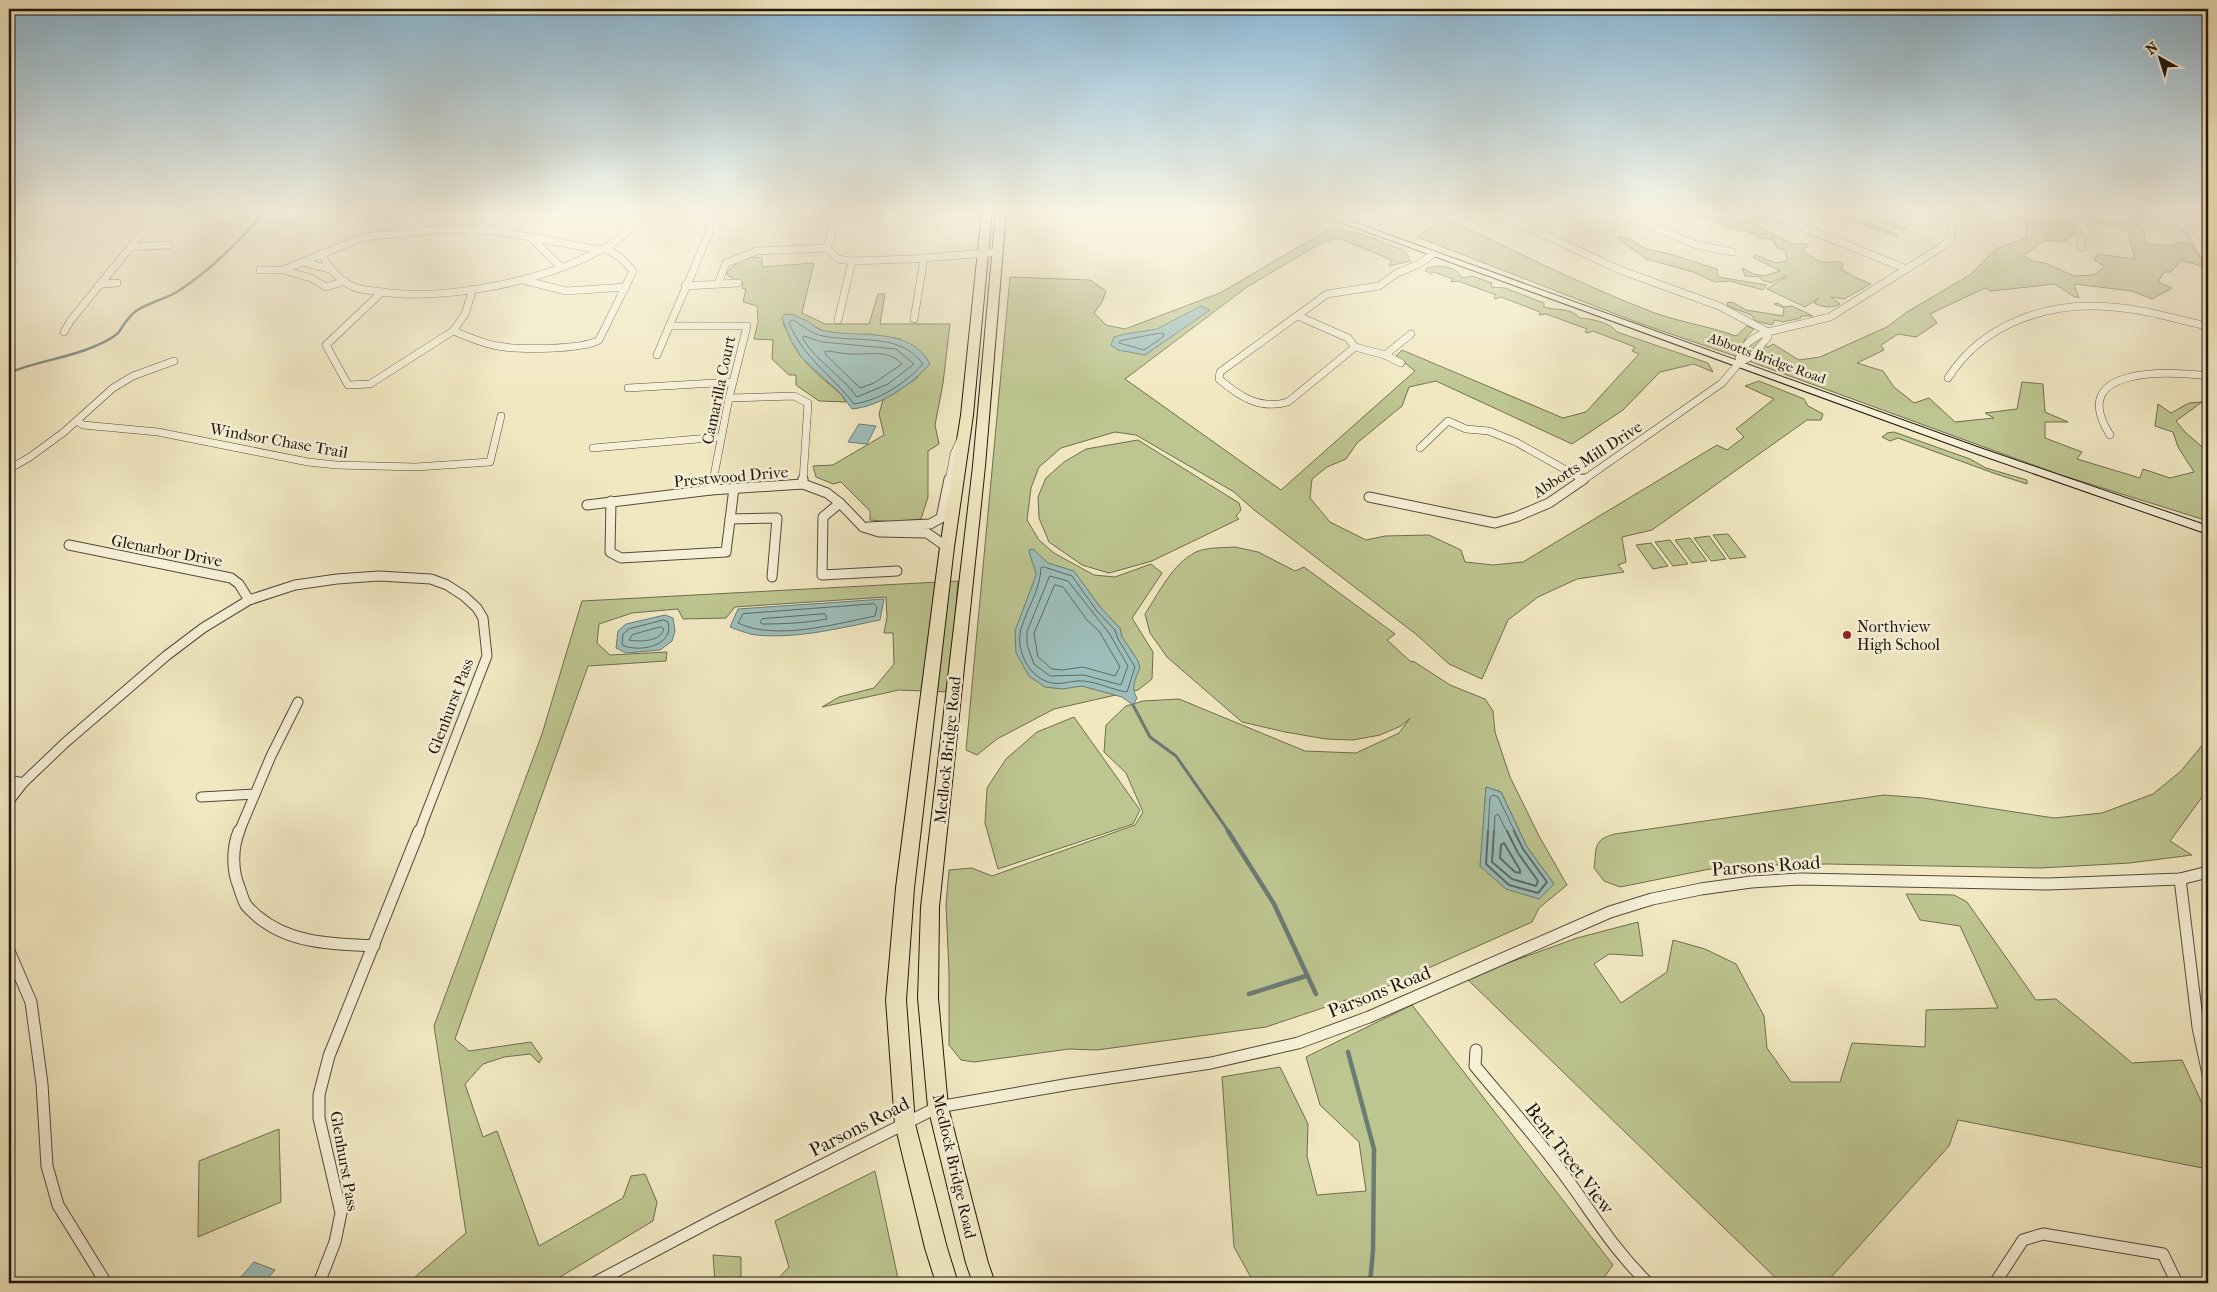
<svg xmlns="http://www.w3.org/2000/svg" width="2217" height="1292" viewBox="0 0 2217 1292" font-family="'IM FELL French Canon',serif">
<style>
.green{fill:#bdc590;stroke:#6e6d4e;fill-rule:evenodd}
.water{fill:#9dbfbb;stroke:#6b7b75}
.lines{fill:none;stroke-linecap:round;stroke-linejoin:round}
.shore-far1{stroke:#5e6a64;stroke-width:1}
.shore{stroke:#5e6a64;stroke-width:2}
.stream-far2{stroke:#6b7b75;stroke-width:2.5}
.stream-far1{stroke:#6b7b75;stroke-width:3}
.stream{stroke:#6b7b75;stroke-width:4.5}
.minor-far2-casing{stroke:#544a3a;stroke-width:8}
.minor-far1-casing{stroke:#544a3a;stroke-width:11}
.minor-casing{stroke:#544a3a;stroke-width:13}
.secondary-casing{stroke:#1f150d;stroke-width:2}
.trunk-casing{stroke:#1f150d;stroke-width:2}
.minor-far2{stroke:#f6f0d7;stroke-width:7}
.minor-far1{stroke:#f6f0d7;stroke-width:9}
.minor{stroke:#f6f0d7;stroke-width:11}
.secondary{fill:#f6f0d7;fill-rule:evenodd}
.trunk{fill:#f1e8c2;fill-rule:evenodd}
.poi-dot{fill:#8f2418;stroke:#f6f0d7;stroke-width:2}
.labels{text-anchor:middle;stroke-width:5;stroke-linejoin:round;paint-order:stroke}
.far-street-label{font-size:14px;fill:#1f150d;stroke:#f6f0d7}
.street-label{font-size:16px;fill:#1f150d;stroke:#f6f0d7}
.poi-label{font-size:16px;fill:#1f150d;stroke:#f6f0d7;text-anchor:start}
.near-street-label{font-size:19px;fill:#1f150d;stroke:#f6f0d7}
</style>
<rect width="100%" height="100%" fill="#f1e8c2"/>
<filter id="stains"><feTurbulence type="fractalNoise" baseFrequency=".004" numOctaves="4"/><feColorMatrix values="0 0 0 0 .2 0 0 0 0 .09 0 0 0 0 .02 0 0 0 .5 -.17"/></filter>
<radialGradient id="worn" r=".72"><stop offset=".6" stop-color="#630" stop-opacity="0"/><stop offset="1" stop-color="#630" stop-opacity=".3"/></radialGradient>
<g class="green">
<path d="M1423 212H1433C1505 246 1577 283 1652 312 1679 322 1708 326 1736 336L1747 326 1754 329 1744 340 1755 341 1766 335 1759 343 1768 347 1773 344 1799 360 1820 357 1887 327 1907 312 1970 275 1996 249 2026 238V224L2018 217 2002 212 2063 213 2064 217 2076 226 2075 233 2064 242 2045 240 2023 256 2033 261 2045 263 2074 276 2094 275 2105 266 2094 260 2098 254 2135 259 2128 231 2086 219 2079 213 2096 219 2129 224 2123 213 2119 212H2136L2137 225 2143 228 2146 244 2173 246 2177 242 2191 244 2207 268 2181 260 2171 272H2164L2158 282 2172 288 2152 299 2132 291 2074 284 2079 298 2073 296 2055 284 1991 291 1985 288 1930 314 1937 323 1916 337 1898 334 1881 345 1884 350 1857 363 1883 371 1894 387 1914 403 1929 398 1955 422 1994 418 1985 413 2017 409 2022 382 2043 384 2045 412 2068 422H2045V438L2082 452 2077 459 2140 478 2143 469 2170 478 2194 472 2178 447 2173 432 2155 426 2158 404 2171 413 2189 403 2202 402 2176 421 2185 432 2208 452V521L2058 474 1732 355 1636 322 1417 237 1437 223Z"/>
<path d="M1666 212H1699L1701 214C1715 217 1730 218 1744 221 1761 226 1775 236 1790 243 1797 245 1803 242 1809 245L1802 250C1807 254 1816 261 1823 262 1831 263 1835 260 1843 264L1841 269 1852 276 1871 284 1844 299 1831 297 1840 304C1831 309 1822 307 1814 303L1819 298 1805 307 1767 289 1787 276H1785L1771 283 1762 280 1760 277 1745 276 1742 268 1754 274 1764 276 1780 271 1753 257 1756 255 1776 263 1787 261 1785 250 1777 248 1773 239 1757 238V234L1727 227 1712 220 1694 219 1686 215 1667 214Z"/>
<path d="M1822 212H1863L1906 228 1904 230 1866 217 1860 219 1898 235 1897 237 1850 220Z"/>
<path d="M1331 228 1362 234 1405 251 1411 261 1389 266 1392 260 1339 238 1323 242 1247 287 1125 379 1281 490 1415 371 1396 356 1402 350 1563 418 1586 412 1639 354 1632 351 1635 347 1593 331 1587 333 1585 332 1587 329 1546 314 1539 315 1540 312 1501 297 1495 299 1494 297 1496 295 1458 281 1451 282 1453 279 1434 272 1431 274 1425 270 1427 268C1439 265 1455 265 1462 278L1472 276 1492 283 1491 287 1505 288 1544 303V307C1557 311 1570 307 1580 318 1591 319 1610 322 1617 332L1708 363 1713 372 1694 364 1660 372 1623 410 1572 444 1436 381 1409 387 1402 406 1357 443 1346 459 1327 467 1312 479 1310 498 1330 522 1366 540 1385 536 1429 535 1461 550 1465 562 1493 565 1523 562 1717 445 1727 450 1744 437 1736 429 1774 399 1745 386 1759 381 1804 399 1808 406 1823 414 1821 420H1807L1652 530 1622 537 1626 562 1618 565 1624 572 1577 579 1538 597 1508 620 1482 679 1449 664 1417 635 1253 509 1234 492 1136 435 1115 432 1061 448 1039 467 1031 488 1027 520 1039 540 1054 553 1094 575 1115 577 1151 564 1162 573 1132 618 1153 652 1152 679 1138 690 1054 709 997 739 977 755 966 750 1010 277 1090 280 1106 291 1102 302 1094 313 1106 325 1125 329 1220 293Z"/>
<path d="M1619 236 1630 239 1646 249 1666 253 1717 269 1718 277 1767 285 1763 290 1730 281 1715 282 1693 272 1646 259 1617 238Z"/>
<path d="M753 257 762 258V267L814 263 802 313 825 324H869L878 294H885L880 324H950L943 383 935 425 939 444 928 451V497L921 519 894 522 870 520V511L841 482 833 484 816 477 813 466 833 465 884 435 879 414 883 400 917 378 927 359 900 339 870 334 853 335 823 331 800 318 783 324C790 334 792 345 800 355 811 370 827 382 841 394L846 402 819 401 796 385V375H789L772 359 773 340 754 339 758 322 757 306 743 302 746 289 742 288 743 283 728 276 727 272 739 261Z"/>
<path d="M1732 302 1746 310 1783 316 1784 308 1774 304 1778 303 1784 307 1792 306 1813 316H1801V318L1783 322 1775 320 1772 325 1756 321 1751 315 1728 306 1727 303Z"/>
<path d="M1894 432 1970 459 1986 468 2027 480V484L1996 474 1898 438 1890 441 1882 437 1887 433Z"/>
<path d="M1138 440 1239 503 1241 510 1236 516 1239 519 1152 561 1109 573 1082 565 1049 542 1039 518 1038 497 1046 478 1064 462 1086 449Z"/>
<path d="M1728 534 1746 557 1730 559 1713 535Z"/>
<path d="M1709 536 1726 559 1711 561 1694 538Z"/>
<path d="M1690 538 1707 561 1692 563 1675 540Z"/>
<path d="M1670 540 1688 564 1673 566 1655 542Z"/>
<path d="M1651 543 1668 566 1653 569 1636 545Z"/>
<path d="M1235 547 1258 552 1295 571 1304 567 1395 634 1387 640 1411 662 1413 661 1450 685 1485 699 1493 711 1495 732 1510 777 1539 836 1567 885 1539 908 1532 922 1388 986 1266 1027 1097 1050 1069 1049 974 1062 961 1060 949 1045V973L946 905 949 870 972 868 992 876 1135 825 1143 812 1126 773 1104 752 1106 725 1126 706 1143 701 1179 699 1305 751 1356 753 1399 733 1410 718 1401 726 1380 735 1353 740 1326 739 1285 732 1242 722 1167 657 1150 633 1145 614C1159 593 1172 564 1196 552 1207 547 1223 548 1235 547ZM1486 787 1501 792 1527 847 1554 884 1481 866Z"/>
<path d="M958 581 949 692 899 690 822 707 839 697 874 688 894 664 893 633H884L887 617 886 597 735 607 726 618 683 619 678 609 632 613 599 624 597 643 610 655 667 652 666 661 588 666 455 1039 469 1051 531 1042 542 1058 539 1063 530 1054 504 1057 483 1064 465 1084 483 1137 497 1131 539 1246 623 1198 631 1176 645 1174 657 1202 653 1221 550 1283H408L466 1233 434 1026 542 734 582 601Z"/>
<path d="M1074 717 1140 810 1133 824 998 869 985 823 987 788 1006 759 1037 732Z"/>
<path d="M2208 738V789L2170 841 2192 855 2130 863 2041 868 1828 864 1774 865 1753 869H1710L1620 887 1604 881 1594 868C1597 848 1592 840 1615 834L1884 795 1923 798 2054 818 2102 813 2153 794 2181 771Z"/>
<path d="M1906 894 1954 895 1967 902 2036 1000 2056 999 2132 1063 2182 1060 2208 1116V1169L1958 1120 1949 1146 1826 1283H1781L1466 978 1577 938 1638 922 1643 956 1609 954 1594 964 1621 1003 1667 972 1673 940 1705 949 1736 964 1764 1016 1767 1048 1791 1082H1840L1852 1043 1925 1047 1926 1010 1998 1008 1960 926 1920 920Z"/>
<path d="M1412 1005 1613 1265 1600 1283H1254L1234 1247 1222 1077 1280 1067 1308 1124 1307 1156 1317 1195 1366 1191 1359 1142 1320 1105 1306 1057Z"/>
<path d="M279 1129 281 1202 198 1237 199 1161Z"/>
<path d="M875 1171 899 1283H774L789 1267 775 1221Z"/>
<path d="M713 1255 741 1257V1283H715Z"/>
</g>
<g class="water">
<path d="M1201 306 1210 310 1145 355 1118 350 1111 345 1114 337 1125 334 1157 329Z"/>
<path d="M791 314C796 316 801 318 805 320 812 323 816 330 825 331 858 338 911 326 930 364 911 385 881 406 852 409L841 394 801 357 791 341 782 318 784 315Z"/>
<path d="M859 424 876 426 867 444 848 442Z"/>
<path d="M1033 549 1048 563 1074 571 1101 608 1120 628 1122 637 1137 659 1140 667C1136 679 1130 686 1137 698L1133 705 1122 697 1082 686 1062 689 1045 687 1029 676 1016 653 1015 631 1036 575C1035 566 1030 559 1029 550Z"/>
<path d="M884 599 880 620C840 628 798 639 756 635 748 634 738 630 730 627L738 609Z"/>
<path d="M665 615 673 618 675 631 672 641 660 650 626 653 616 648 618 631 626 624Z"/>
<path d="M1486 787 1501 792 1527 847 1554 884 1539 899 1506 889 1480 866Z"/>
<path d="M254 1262 275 1270 264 1283H229L242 1276Z"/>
</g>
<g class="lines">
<g class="shore-far1">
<path d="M793 320C803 326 812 334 823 336 858 343 900 332 923 364 905 383 881 400 854 404 831 374 804 359 789 323Z"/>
<path d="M1161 333 1164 334 1163 337 1144 350 1119 343 1120 341Z"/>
<path d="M804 336 822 342 896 349 914 364 888 384 857 397C841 375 817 362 803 339Z"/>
<path d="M828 351C836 352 844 354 852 354 870 355 889 349 902 364L874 383 860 388 826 355 825 352Z"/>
<path d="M1044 567 1072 576 1097 611 1115 630 1118 639 1135 667 1127 692C1112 690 1098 682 1083 681 1072 680 1063 685 1052 683 1030 679 1015 651 1021 629 1027 608 1040 591 1041 568Z"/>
<path d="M1050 576 1068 581 1109 633 1128 666 1121 685 1084 675 1050 676 1034 664 1027 645V632Z"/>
<path d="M1055 585 1063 587 1087 620 1099 631 1120 667 1115 676 1083 667 1062 670 1052 669 1038 657 1034 634Z"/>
<path d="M874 604 877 607 875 616C835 624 776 641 738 623L743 614Z"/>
<path d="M825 614 827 619C805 623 784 624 762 624L760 622 762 619Z"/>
<path d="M664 620 668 622C675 646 639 653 622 645L623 634 629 629Z"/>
<path d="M661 627 664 629C660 642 640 642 629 640L632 635Z"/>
<path d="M1488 832 1490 797 1493 795 1498 797 1515 832"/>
<path d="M1494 832 1495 816 1498 814 1507 832"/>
</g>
<g class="shore">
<path d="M1488 831 1486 864 1509 885 1538 893 1547 882 1523 849 1514 831"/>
<path d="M1494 831 1492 862 1512 879 1536 886 1538 881 1518 853 1507 831"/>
<path d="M1504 843 1520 870V873L1515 872 1500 858 1501 845Z"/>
</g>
<path class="stream-far2" d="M9 373C36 361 65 359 93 347 100 344 114 338 119 332 124 324 128 317 136 311 149 302 167 299 180 290 213 268 239 242 264 212"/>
<path class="stream-far1" d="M1133 705 1150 737 1176 756 1229 832"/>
<g class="stream">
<path d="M1228 831 1274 904 1316 994"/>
<path d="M1249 994 1306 976"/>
<path d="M1348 1052 1374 1149 1373 1251 1370 1283"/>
</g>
<g class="minor-far2-casing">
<g id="minor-far2">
<path d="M838 212 827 248 838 259 852 261 911 259 999 252"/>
<path d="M1496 212 1620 270 1719 306 1768 332"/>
<path d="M1617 212 1697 245 1732 252"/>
<path d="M1764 212 1907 269"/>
<path d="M2071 212 2084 228 2085 233 2080 240 2082 247"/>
<path d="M2153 212C2186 222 2192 233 2208 262"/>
<path d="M9 213 12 212"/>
<path d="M760 217 837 214"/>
<path d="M1950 220 1976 222"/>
<path d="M478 230 502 212"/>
<path d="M530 237 561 267"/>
<path d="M131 247 169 245"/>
<path d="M321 254C329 267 338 280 352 286 359 290 368 290 375 291 439 302 537 283 595 253 616 243 632 229 649 212"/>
<path d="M9 261 14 260"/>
<path d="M302 262 330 269"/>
<path d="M260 270H283L364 237 443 229 498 231 600 250"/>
<path d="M283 270 311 278 326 287 345 281"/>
<path d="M523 280 566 291 626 287"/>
<path d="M100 284 117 283"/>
<path d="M718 284 726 263 757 251 827 248"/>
<path d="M685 286 738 283"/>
<path d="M473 289 465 314 453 331C467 336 483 344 498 346 519 350 581 350 599 340L633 271 621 258 605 248"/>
<path d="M382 292 326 345 348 385 370 384 453 331"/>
<path d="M2208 310 2206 326 2208 330"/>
<path d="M1298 316 1348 338 1355 347 1288 402C1260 410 1240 397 1219 379L1220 372 1327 294 1379 286 1397 273 1419 264 1433 254"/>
<path d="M914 319 924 258"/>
<path d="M838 320 852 261"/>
<path d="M669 326H747L729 398 713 481"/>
<path d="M64 332 71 320 159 212"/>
<path d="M1355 347 1385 355 1401 363"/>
<path d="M657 355 709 233 710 212"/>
<path d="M1385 355 1411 334"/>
<path d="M1739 363C1738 347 1754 336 1768 332"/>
<path d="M1948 378C1983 323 2049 301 2112 307 2144 309 2175 319 2206 326"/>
<path d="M628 388 733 382"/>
<path d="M729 398 794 396 808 403 803 481"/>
<path d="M77 421 83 425 158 432 308 462 336 465 416 467 490 462 501 416"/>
<path d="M2110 435C2066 366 2168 371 2208 376"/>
<path d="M593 448 721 437"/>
<path d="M1420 448 1448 421 1466 429 1489 431 1516 442 1582 479"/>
<path d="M9 469 30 457 64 432 113 388 133 376 174 361"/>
<path d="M949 481 954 454 963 434"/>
<path d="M1582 481 1722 383 1739 363 1752 356 1768 337V332L1830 317 1943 246 1952 237C1952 225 1948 219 1939 212"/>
</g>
</g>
<g class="minor-far1-casing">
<g id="minor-far1">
<path d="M803 484V479"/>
<path d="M711 490 713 479"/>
<path d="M1369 497 1495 523 1516 517 1549 503 1584 479"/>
<path d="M611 501 610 552 621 558 726 552 734 488"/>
<path d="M840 503 823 517 822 575 897 571"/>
<path d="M587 505 711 490 803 484 827 493 840 503 863 527 879 532 927 533 947 547"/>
<path d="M730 519 777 518 772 577"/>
<path d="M868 527 930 524 941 518 949 479"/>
<path d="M69 545 231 578 239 584 249 600"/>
<path d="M9 780 23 783"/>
<path d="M201 797 255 794"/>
<path d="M9 801 23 783 66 742 166 656 203 628 249 600 295 585 337 579 379 576 431 579 447 585 464 596 477 608 483 618 487 656 419 832"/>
<path d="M239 832 271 756 298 702"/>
</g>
</g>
<g class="minor-casing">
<g id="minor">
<path d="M239 831C232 848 232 870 239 887 241 893 243 900 246 905 249 909 254 913 257 916 290 944 333 944 374 946"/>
<path d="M2180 879 2198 1027 2208 1074"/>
<path d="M9 951 31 1002 42 1084 47 1166 58 1205 106 1283"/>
<path d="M1476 1050 1475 1066C1504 1101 1535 1135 1562 1172 1592 1212 1611 1247 1648 1283"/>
<path d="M319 1283 335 1242 341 1213 319 1118V1095L329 1056 419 831"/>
<path d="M594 1283 715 1219 938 1107 1070 1084 1211 1063 1298 1043 1369 1017 1610 912 1652 899 1701 889 1751 882 1800 879 2048 884 2180 879 2208 872"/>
<path d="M1995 1283 2023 1240 2043 1234 2163 1254 2177 1283"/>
</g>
</g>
<g class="secondary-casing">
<path id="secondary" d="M1313 212H1325L1980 448 2208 526V534L1972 452Z"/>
</g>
<g class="trunk-casing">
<g id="trunk">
<path d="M982 212H992L973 415 954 547 914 888 906 1000 915 1124 947 1248 958 1283H936L925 1248 895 1124 886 1000 896 888 940 547 961 415Z"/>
<path d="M996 212H1006L985 466 939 907 938 998 948 1107 988 1263 995 1283H973L966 1263 928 1107 918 998 921 907 973 466Z"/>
</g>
</g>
<use href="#minor-far2" class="minor-far2"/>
<use href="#minor-far1" class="minor-far1"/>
<use href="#minor" class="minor"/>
<use href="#secondary" class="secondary"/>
<use href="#trunk" class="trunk"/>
</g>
<linearGradient id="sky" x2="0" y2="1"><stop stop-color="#8ab8d6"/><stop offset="0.54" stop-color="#f9f5e4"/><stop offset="1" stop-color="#f9f5e4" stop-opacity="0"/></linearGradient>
<rect width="2217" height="393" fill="url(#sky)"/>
<circle class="poi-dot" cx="1847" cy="635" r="5"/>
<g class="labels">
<g class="far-street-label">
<text transform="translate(1767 358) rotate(20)" y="5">Abbotts Bridge Road</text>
</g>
<g class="street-label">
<text transform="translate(718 390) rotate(-78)" y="6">Camarilla Court</text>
<text transform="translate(279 440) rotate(10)" y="6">Windsor Chase Trail</text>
<text transform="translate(1587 459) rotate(-33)" y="6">Abbotts Mill Drive</text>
<text transform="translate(731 476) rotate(-5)" y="6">Prestwood Drive</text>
<text transform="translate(167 550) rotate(11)" y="6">Glenarbor Drive</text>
<text transform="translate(450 706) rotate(-69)" y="6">Glenhurst Pass</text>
<text transform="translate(947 750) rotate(-84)" y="6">Medlock Bridge Road</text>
<text transform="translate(345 1161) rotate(80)" y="6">Glenhurst Pass</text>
<text transform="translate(955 1166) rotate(77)" y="6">Medlock Bridge Road</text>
</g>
<g class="poi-label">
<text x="1857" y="632">Northview<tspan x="1857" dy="18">High School</tspan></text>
</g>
<g class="near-street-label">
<text transform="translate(1766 865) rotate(-4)" y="7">Parsons Road</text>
<text transform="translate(1379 991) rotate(-22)" y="7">Parsons Road</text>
<text transform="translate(859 1126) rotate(-27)" y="7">Parsons Road</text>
<text transform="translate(1570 1158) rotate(53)" y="7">Bent Treet View</text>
</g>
</g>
<rect width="2217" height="1292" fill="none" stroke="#f1e8c2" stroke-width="30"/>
<rect x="10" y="10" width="2197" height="1272" fill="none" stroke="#1f150d" stroke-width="2.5"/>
<rect x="15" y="15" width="2187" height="1262" fill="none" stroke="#1f150d"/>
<g transform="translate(2160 58) rotate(321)" stroke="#f6f0d7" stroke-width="4" paint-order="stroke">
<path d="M0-4L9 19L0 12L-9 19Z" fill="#1f150d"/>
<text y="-8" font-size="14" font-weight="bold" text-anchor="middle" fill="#1f150d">N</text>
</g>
<rect width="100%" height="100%" filter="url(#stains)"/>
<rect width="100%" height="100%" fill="url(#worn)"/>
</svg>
